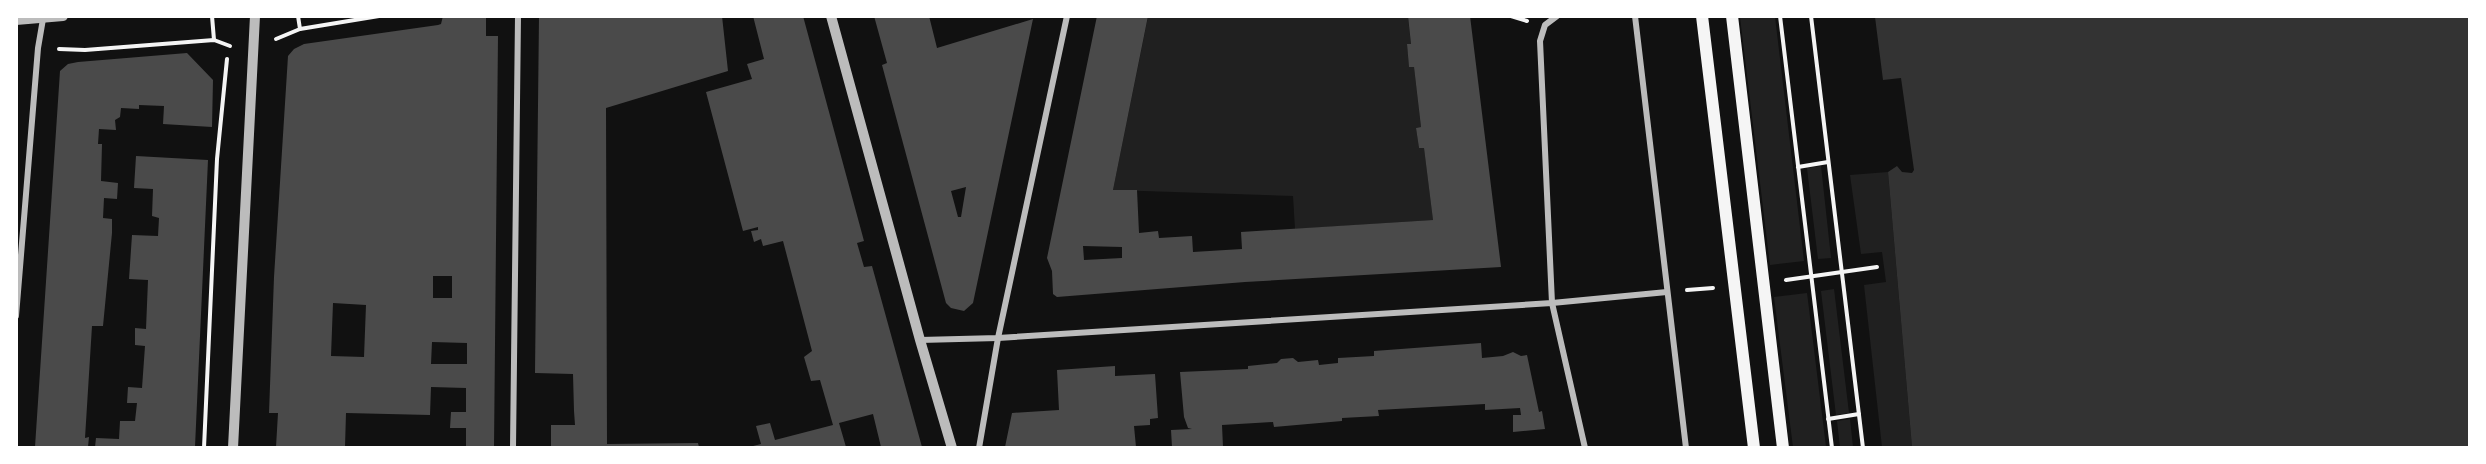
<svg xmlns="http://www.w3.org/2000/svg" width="2486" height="464" viewBox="0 0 2486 464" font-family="'Fira Sans Condensed',sans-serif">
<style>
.green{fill:#202020}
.water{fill:#333}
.building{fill:#4a4a4a;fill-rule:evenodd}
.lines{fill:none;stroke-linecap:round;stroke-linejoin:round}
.path{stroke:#f5f5f5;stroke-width:4}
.minor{stroke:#bcbcbc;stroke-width:6}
.tertiary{stroke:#bcbcbc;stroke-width:10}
.secondary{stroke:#f5f5f5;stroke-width:12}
</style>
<rect width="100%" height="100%" fill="#111"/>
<g class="green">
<path d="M1148 17H1408L1411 44 1407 45 1409 66 1414 67 1421 127 1416 128 1419 148H1424L1433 220 1295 229 1293 196 1113 190Z"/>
<path d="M1740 17H1775L1804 261 1770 265Z"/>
<path d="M1821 166 1831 258 1818 259 1807 168Z"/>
<path d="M1888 172 1912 447H1882L1864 285 1886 282 1882 252 1861 254 1850 175Z"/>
<path d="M1834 289 1849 413 1836 415 1821 291Z"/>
<path d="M1807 293 1826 447H1793L1774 297Z"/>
<path d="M1850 419 1853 447H1840L1837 421Z"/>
</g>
<path class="water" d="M1875 17H2469V447H1912L1888 172 1897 166 1902 172 1912 173 1914 170 1901 78 1883 80Z"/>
<g class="building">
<path d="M443 16H486V36H498L494 447H466V428H450L451 412H466V388L431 387 430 415 346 413 345 447H276L278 413H269L274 277 288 56 294 49 304 44 438 25 441 24ZM433 276H452V298H433ZM333 303 366 305 364 357 331 356ZM432 342 467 343V364H431Z"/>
<path d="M539 16H722L728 71 606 108 607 444 698 443 699 447H551V425H575L574 411 573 374 535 373Z"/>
<path d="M753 16H803L864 241 857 243 864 267 872 266 922 447H881L873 414 839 423 846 447H749L761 444 756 426 770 423 775 440 833 425 820 380 811 381 804 357 812 351 783 241 763 246 761 239 754 242 751 231 758 230V227L743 231 706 92 752 79 747 64 764 59Z"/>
<path d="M874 16H929L937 48 1033 19 973 303 964 311 951 308 946 303 882 65 887 63ZM966 187 961 217H958L951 191Z"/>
<path d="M1097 16H1148L1113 190H1137L1139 233 1158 231 1159 238 1192 236 1193 252 1242 249 1241 232 1433 220 1424 148H1419L1416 128 1421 127 1414 67H1409L1407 44H1411L1408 16H1470L1501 267 1245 282 1057 297 1053 294 1052 271 1047 258ZM1083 246 1122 247V258L1084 260Z"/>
<path d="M187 53 213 80 212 127 163 124 164 106 139 105V109L121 108 120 117 115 120 116 130 99 129 98 144H102L101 181 118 183 117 199 104 198 103 218 112 219V233L103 326H92L85 438 89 437 88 447H35L60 71 68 64 78 62Z"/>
<path d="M136 156 208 160 195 447H95L96 438 119 439 120 421H135L137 403H127L128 387 142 388 145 346 135 345V328L146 329 148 280 129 279 132 235 158 236 159 218 152 216 153 189 134 188Z"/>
<path d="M1481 343 1482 358 1503 356 1513 352 1521 356 1527 355 1539 412 1542 411 1545 429 1513 432V415H1521L1520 408 1485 410V404L1378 410 1379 416 1342 418V421L1274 427 1273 422 1222 425 1223 447H1172L1171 430 1192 429 1188 428 1184 417 1180 372 1248 369V366L1277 363 1281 359 1293 358 1298 362 1318 360 1319 365 1338 363V358L1374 356V351Z"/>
<path d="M1115 366V376L1155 374 1158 418 1150 419V425L1134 426 1136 447H1005L1012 413 1059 410 1057 370Z"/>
</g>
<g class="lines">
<g class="path">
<path d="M212 16 214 40"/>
<path d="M1511 16 1527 21"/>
<path d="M1780 16 1832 448"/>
<path d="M1811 16 1863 448"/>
<path d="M300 29 379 16"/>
<path d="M276 39 300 29 298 16"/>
<path d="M59 49 85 50 214 40 230 46"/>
<path d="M1798 167 1828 162"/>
<path d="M1786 280 1877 267"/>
<path d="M1687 290 1713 288"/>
<path d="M1828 419 1859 414"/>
<path d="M204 448 217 159 227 59"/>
</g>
<g class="minor">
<path d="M1557 16 1545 25 1540 41 1552 303 1585 448"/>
<path d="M1635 16 1686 448"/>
<path d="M16 316 38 48 43 19"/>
<path d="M920 340 998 338 1552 303 1667 292"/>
<path d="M513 448 518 16"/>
<path d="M979 448 998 338 1067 16"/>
</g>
<g class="tertiary">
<path d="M831 16 920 340 952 448"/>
<path d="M16 20 63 16"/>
<path d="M233 448 255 16"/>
</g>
<g class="secondary">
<path d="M1702 16 1754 448"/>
<path d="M1732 16 1783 448"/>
</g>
</g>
<rect width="2486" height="464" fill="none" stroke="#ffffff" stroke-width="36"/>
</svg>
